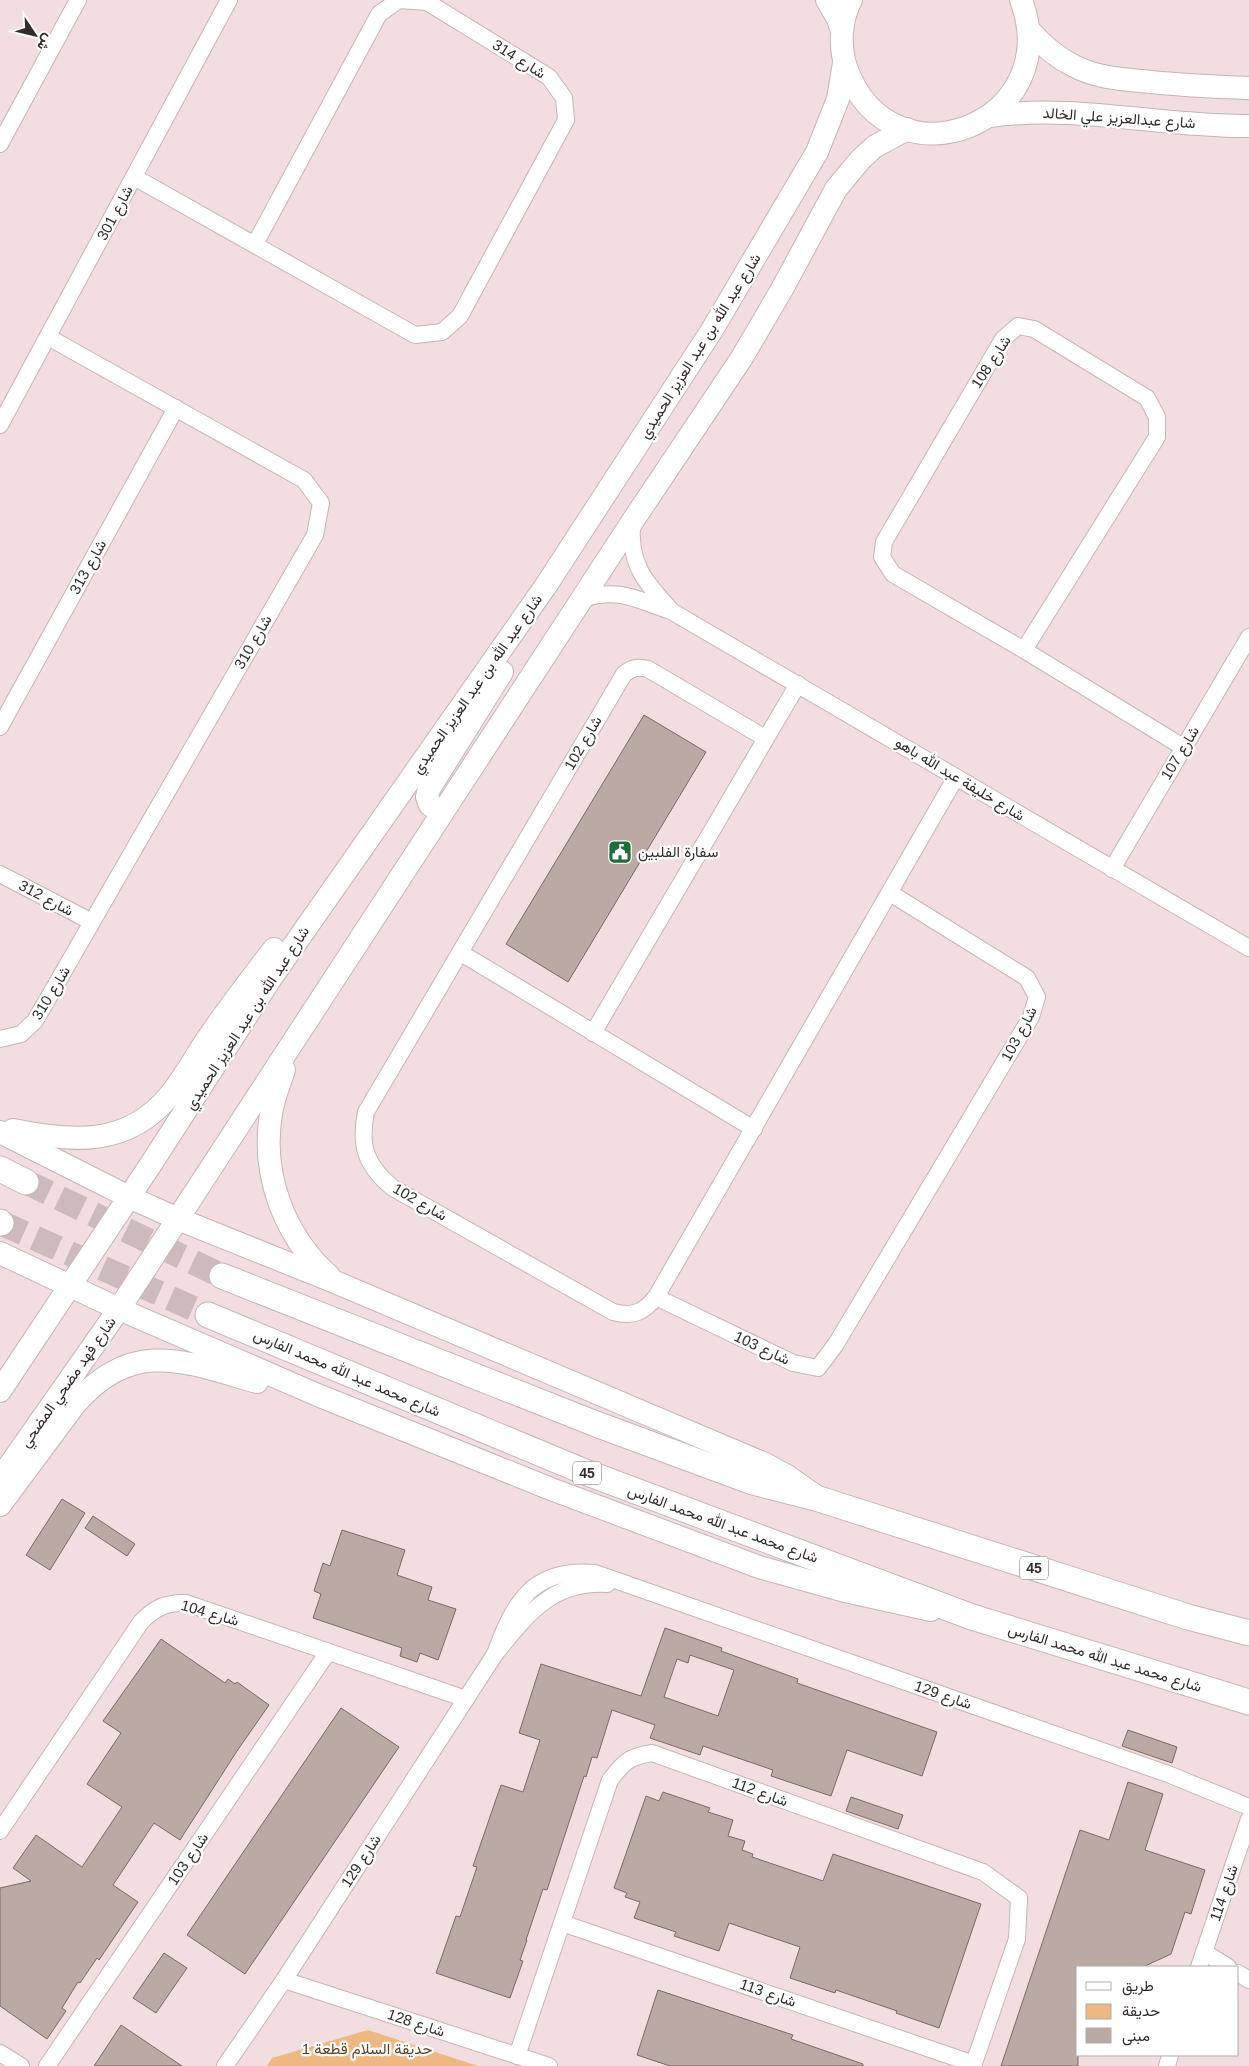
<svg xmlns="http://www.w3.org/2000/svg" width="1249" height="2066" viewBox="0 0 1249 2066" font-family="Arial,Vazirmatn,sans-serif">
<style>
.green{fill:#eeb882}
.building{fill:#bba9a3;stroke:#7a6a65;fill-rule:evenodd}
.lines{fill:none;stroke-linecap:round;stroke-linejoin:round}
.primary-tunnel{stroke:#ccbabc;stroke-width:25;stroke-dasharray:25 12;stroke-linecap:butt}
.street-casing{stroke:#c7b4b6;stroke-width:18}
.secondary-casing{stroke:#c7b4b6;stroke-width:24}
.primary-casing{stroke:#c7b4b6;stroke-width:27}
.street{stroke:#fff;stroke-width:16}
.secondary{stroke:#fff;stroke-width:22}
.primary{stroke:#fff;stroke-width:25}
.labels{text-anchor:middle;stroke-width:4.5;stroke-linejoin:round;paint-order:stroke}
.shield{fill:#fff;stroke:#706b6b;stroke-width:1}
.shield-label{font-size:14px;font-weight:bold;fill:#322b2b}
.street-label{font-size:15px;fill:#322b2b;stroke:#fff}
.poi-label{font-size:15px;fill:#322b2b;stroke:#fff;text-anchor:start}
.park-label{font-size:15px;fill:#5d3f1f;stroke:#fff}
</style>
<rect width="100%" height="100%" fill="#f2dee0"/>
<path class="green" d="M368 2030 478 2066H267L272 2058Z"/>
<g class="building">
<path d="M644 715 706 752 568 982 506 944Z"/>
<path d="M62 1499 85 1513 50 1570 26 1555Z"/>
<path d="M93 1516 135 1544 127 1556 85 1528Z"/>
<path d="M342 1530 405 1550 397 1575 432 1587 428 1600 456 1609 438 1660 420 1653 417 1662 400 1656 402 1648 313 1618 321 1594 314 1591 323 1563 330 1566Z"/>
<path d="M665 1628 722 1648 721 1651 798 1679 797 1683 937 1732 922 1776 847 1750 831 1796 771 1776 773 1770 703 1746 700 1755 650 1738 655 1725 612 1710 597 1758 592 1757 586 1777 584 1776 547 1890 543 1889 526 1940H527L520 1960 523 1961 510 1998 436 1973 456 1916 460 1917 477 1867 473 1866 501 1785 523 1792 540 1740 519 1733 541 1664 641 1696ZM690 1655 734 1670 718 1716 664 1697 677 1659 688 1663Z"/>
<path d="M161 1639 225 1683 228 1679 235 1684 237 1682 269 1705 237 1751 180 1840 154 1823 113 1885 138 1902 99 1960 97 1958 80 1983 78 1982 62 2008 66 2011 47 2039 0 2006V1888L31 1881 13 1868 36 1835 82 1867 122 1807 87 1784 121 1733 103 1721Z"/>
<path d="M341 1708 399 1747 245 1974 187 1935Z"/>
<path d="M1128 1730 1177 1747 1172 1763 1122 1746Z"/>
<path d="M1128 1782 1163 1794 1145 1850 1205 1870 1191 1914 1185 1912 1171 1954 1143 1967H1078V2066H1001L1080 1830 1109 1840Z"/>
<path d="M663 1792 710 1808 708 1812 733 1820 728 1836 745 1841 742 1850 753 1854 752 1857 823 1881 833 1854 981 1904 939 2028 896 2013 897 2011 836 1990 835 1993 790 1978 800 1947 729 1923 719 1951 674 1936 676 1932 634 1918 640 1902 625 1897 627 1893 614 1888 646 1796 659 1801Z"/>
<path d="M851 1797 903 1815 898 1829 846 1811Z"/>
<path d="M164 1953 187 1968 156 2013 133 1998Z"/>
<path d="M658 1990 793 2035 791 2039 863 2064V2066H670L637 2055Z"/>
<path d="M121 2025 182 2066H94Z"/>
</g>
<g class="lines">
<g class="primary-tunnel">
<path d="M26 1182 222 1276"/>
<path d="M1 1223 208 1315"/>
</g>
<g class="street-casing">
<g id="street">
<path d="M0 144 78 0"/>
<path d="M134 177 415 335 442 332 460 316 566 120 564 98 549 77 427 2 399 0 379 14 255 244"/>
<path d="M0 425 229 0"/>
<path d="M632 522C629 563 643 580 670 609"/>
<path d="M582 599C621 587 636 600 671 611L1249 948"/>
<path d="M1024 650 893 574 882 557 884 542 1003 339 1018 326 1034 329 1147 398 1157 417V437L1024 650 1183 747"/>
<path d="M0 727 176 408"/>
<path d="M765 738 648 669C638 666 632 668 624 674L366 1112C359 1146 366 1166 393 1188L613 1312C633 1317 643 1313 656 1297L956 777"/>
<path d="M1112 869 1249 637"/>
<path d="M0 874 92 922"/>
<path d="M461 953 754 1129"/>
<path d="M593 1033 798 684"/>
<path d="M0 1039 21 1034 35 1021 315 535 321 503 304 480 48 337"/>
<path d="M656 1297 793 1363 818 1368 836 1344 1031 1017 1037 997 1027 978 890 893"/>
<path d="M495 1654C514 1602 532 1568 595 1573L1168 1774 1249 1807"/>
<path d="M0 1831 141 1622C154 1608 167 1602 186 1603L466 1699"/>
<path d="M562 1923 974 2064"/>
<path d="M1204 1952 1228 1967"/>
<path d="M1199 1967 1249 1819"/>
<path d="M1238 1973 1249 1980"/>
<path d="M284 1980 549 2066"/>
<path d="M0 2053 21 2066"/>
<path d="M517 2056 610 1780C624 1762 628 1757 652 1753L983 1872 1019 1898 1017 1939 973 2066"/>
<path d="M47 2066 328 1652"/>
<path d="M225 2066 284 1980 495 1654C527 1615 551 1581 607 1584"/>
<path d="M1167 2066 1170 2055"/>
</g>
</g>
<g class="secondary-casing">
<g id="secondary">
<path d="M827 0 838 19 842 31"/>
<path d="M851 0C840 21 839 48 847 70 893 191 1067 123 1021 0"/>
<path d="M1029 30C1042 45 1056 57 1074 66 1095 77 1118 79 1141 81 1177 85 1213 87 1249 88"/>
<path d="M990 116C1077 104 1162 127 1249 126"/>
<path d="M443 812 430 805 427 797 429 789 502 672"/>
<path d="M284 1070C279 1085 273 1099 271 1114 261 1174 284 1236 329 1276"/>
<path d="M13 1130C72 1142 128 1147 170 1095 183 1079 193 1061 204 1044 226 1011 250 980 274 949"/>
<path d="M0 1132 129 1197 178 1219 335 1282 765 1464 787 1476 817 1497"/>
<path d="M0 1253 119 1309 320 1396 551 1489 759 1567 845 1591 931 1610"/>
<path d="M0 1391 151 1164 271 978 547 584 712 330 817 152 838 99 844 63"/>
<path d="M0 1479 119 1309 632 522 741 359 781 291 836 189 860 160 874 147 907 129"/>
<path d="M0 1505 75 1404C133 1338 184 1361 257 1382"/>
</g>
</g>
<g class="primary-casing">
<g id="primary">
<path d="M0 1169 26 1182"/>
<path d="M0 1222 1 1223"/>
<path d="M222 1276 596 1424 715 1468 753 1482 819 1499 1188 1617 1249 1633"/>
<path d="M208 1315 585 1472 972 1617 1249 1702"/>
</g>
</g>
<use href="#street" class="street"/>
<use href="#secondary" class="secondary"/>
<use href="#primary" class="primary"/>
</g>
<defs>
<g id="civic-square" transform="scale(1.25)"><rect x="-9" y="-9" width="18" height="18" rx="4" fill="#236d3a" stroke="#fff"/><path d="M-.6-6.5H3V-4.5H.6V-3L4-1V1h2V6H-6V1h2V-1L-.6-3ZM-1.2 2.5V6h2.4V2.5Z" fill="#fff"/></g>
</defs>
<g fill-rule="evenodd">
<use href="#civic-square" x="620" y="852"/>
</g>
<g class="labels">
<g class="shield">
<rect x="573" y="1461.5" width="28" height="23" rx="4"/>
<rect x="1020" y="1556.5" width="28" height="23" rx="4"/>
</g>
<g class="shield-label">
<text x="587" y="1478">45</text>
<text x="1034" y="1573">45</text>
</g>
<g class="street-label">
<text transform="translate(519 59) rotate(32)" y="5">شارع 314</text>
<text transform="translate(1119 118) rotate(4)" y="5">شارع عبدالعزيز علي الخالد</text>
<text transform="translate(115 213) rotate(-62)" y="5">شارع 301</text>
<text transform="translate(700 346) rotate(-58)" y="5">شارع عبد الله بن عبد العزيز الحميدي</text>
<text transform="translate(991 362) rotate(-57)" y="5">شارع 108</text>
<text transform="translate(88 567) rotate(-61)" y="5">شارع 313</text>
<text transform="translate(253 642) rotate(-60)" y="5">شارع 310</text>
<text transform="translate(477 684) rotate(-55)" y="5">شارع عبد الله بن عبد العزيز الحميدي</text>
<text transform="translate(583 743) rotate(-60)" y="5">شارع 102</text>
<text transform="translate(1180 753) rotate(-59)" y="5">شارع 107</text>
<text transform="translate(960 779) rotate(31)" y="5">شارع خليفة عبد الله باهو</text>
<text transform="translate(46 898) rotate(28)" y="5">شارع 312</text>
<text transform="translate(51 993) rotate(-59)" y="5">شارع 310</text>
<text transform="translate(247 1018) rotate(-57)" y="5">شارع عبد الله بن عبد العزيز الحميدي</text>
<text transform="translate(1019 1034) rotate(-62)" y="5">شارع 103</text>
<text transform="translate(420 1202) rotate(30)" y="5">شارع 102</text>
<text transform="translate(762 1348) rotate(25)" y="5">شارع 103</text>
<text transform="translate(347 1373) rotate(23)" y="5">شارع محمد عبد الله محمد الفارس</text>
<text transform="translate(68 1382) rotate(-55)" y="5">شارع فهد مضحي المضحي</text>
<text transform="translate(723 1524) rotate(20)" y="5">شارع محمد عبد الله محمد الفارس</text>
<text transform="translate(210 1613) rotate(16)" y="5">شارع 104</text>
<text transform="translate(1105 1658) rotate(17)" y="5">شارع محمد عبد الله محمد الفارس</text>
<text transform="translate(943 1695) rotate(19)" y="5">شارع 129</text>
<text transform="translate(760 1792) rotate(20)" y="5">شارع 112</text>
<text transform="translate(188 1859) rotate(-56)" y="5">شارع 103</text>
<text transform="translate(361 1861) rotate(-57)" y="5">شارع 129</text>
<text transform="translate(1224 1893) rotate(-71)" y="5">شارع 114</text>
<text transform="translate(768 1993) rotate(19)" y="5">شارع 113</text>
<text transform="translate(416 2023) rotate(18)" y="5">شارع 128</text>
</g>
<g class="poi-label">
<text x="638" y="857">سفارة الفلبين</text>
</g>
<g class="park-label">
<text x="367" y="2054">حديقة السلام قطعة 1</text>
</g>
</g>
<rect x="1076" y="1966" width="162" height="90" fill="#ffffff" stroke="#adaaaa"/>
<rect x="1086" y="1982" width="25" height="8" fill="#ffffff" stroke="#adaaaa"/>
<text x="1122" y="1991" font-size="15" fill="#322b2b">طريق</text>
<rect x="1086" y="2004" width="25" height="15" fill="#eeb882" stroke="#adaaaa"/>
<text x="1122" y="2016" font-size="15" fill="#322b2b">حديقة</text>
<rect x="1086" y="2028" width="25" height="15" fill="#bba9a3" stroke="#adaaaa"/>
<text x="1122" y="2041" font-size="15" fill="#322b2b">مبنى</text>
<g transform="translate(35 35) rotate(125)" stroke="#ffffff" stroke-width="4" paint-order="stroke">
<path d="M0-4L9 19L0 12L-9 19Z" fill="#322b2b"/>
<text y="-8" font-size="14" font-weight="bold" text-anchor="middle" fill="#322b2b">ش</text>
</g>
</svg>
